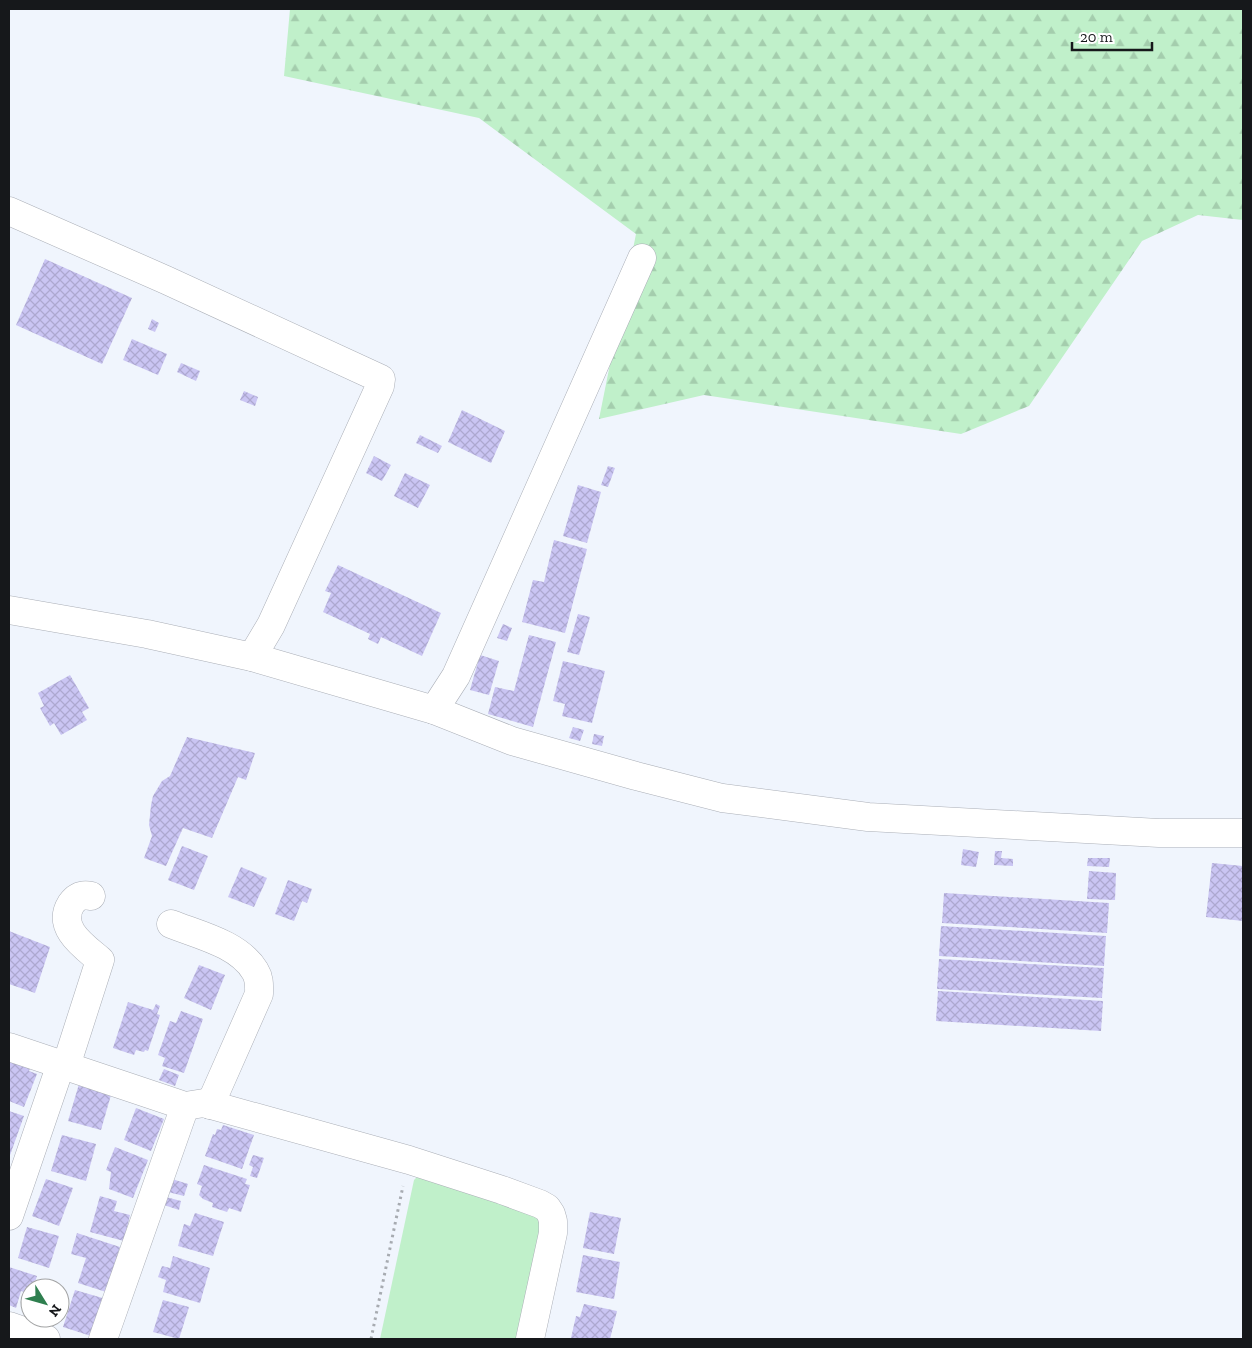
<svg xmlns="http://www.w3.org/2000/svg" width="1252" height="1348" viewBox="0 0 1252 1348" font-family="'Zilla Slab',serif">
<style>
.grass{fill:#c0f0ca}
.forest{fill:url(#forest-firs)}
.building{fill:url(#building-cross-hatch)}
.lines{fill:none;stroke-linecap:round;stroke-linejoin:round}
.minor-casing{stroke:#abafb7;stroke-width:29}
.path{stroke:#a7abb1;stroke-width:3;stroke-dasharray:2.5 4;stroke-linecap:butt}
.minor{stroke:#fff;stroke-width:28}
</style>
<defs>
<pattern id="forest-firs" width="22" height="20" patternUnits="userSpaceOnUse" patternTransform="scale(1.25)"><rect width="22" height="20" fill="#c0f0ca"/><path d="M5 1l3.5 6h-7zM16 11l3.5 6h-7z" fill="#a4cdad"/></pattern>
<pattern id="building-cross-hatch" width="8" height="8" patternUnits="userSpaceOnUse" patternTransform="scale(1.25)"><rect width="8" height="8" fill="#cac5f3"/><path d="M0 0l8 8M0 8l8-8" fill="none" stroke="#ada8d0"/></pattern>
</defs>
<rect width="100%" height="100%" fill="#f0f5fd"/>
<path class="grass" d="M417 1177 542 1217 523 1339H380L414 1180Z"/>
<path class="forest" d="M290 9H1243V220L1198 215 1142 241 1029 406 961 434 704 395 599 419 636 234 479 118 284 76Z"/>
<g class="building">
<path d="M45 259 132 298 102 364 16 325Z"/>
<path d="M152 319 159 323 155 332 148 329Z"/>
<path d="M132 339 167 354 158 375 123 360Z"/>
<path d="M181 363 200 371 196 381 177 372Z"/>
<path d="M244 391 258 397 255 406 240 400Z"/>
<path d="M462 410 505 431 491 463 448 442Z"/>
<path d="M420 435 442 446 438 453 416 443Z"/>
<path d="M374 456 391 465 382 481 366 473Z"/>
<path d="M608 466 615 468 608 487 601 485Z"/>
<path d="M405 473 430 485 418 508 394 496Z"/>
<path d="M578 485 601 492 587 543 563 536Z"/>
<path d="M554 540 587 549 565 633 522 622 533 580 544 582Z"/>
<path d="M338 565 441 613 422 656 381 637 378 644 368 639 370 634 323 612 331 593 325 591Z"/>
<path d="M578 614 590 617 579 655 567 652Z"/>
<path d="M503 624 512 628 507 641 497 638Z"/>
<path d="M529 635 556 642 533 727 488 714 495 687 514 691Z"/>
<path d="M480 655 499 661 489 695 470 690Z"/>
<path d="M563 661 605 671 592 723 562 716 565 704 553 701Z"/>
<path d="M70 675 89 708 82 712 87 720 61 735 54 723 50 726 40 708 44 706 38 693Z"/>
<path d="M573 727 584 730 580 741 569 738Z"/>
<path d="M594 734 604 736 602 746 592 744Z"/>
<path d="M187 737 255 753 246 780 238 777 212 838 183 828 166 866 144 858 152 836 149 825 151 805 153 796 162 781 170 776Z"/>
<path d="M182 846 208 856 194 890 168 880Z"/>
<path d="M963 849 979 852 976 867 961 865Z"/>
<path d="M995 851H1002L1001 858 1013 859V866L994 865Z"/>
<path d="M1088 858H1110L1109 867 1087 866Z"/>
<path d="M1212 863 1243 866V921L1206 917Z"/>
<path d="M241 867 267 878 254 907 228 897Z"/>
<path d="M1089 871 1116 873 1115 900 1087 899Z"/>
<path d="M288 880 312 889 307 903 302 901 294 921 275 914Z"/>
<path d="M944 893 1109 903 1107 933 942 923Z"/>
<path d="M941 926 1106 936 1104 966 939 956Z"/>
<path d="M9 931 50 947 35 993 9 984Z"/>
<path d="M939 959 1104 968 1102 998 937 989Z"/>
<path d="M199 965 225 975 211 1010 184 998Z"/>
<path d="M938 991 1103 1001 1101 1031 936 1021Z"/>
<path d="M128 1002 153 1010 156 1004 160 1006 157 1014 160 1015 148 1051 145 1050 144 1052 136 1050 134 1055 113 1048Z"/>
<path d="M181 1011 203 1019 184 1073 162 1066 165 1058 158 1055 170 1021 176 1023Z"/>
<path d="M9 1058 31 1066 29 1071 37 1074 24 1107 9 1101Z"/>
<path d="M164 1069 179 1075 175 1086 159 1080Z"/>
<path d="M79 1084 111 1095 101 1130 68 1121Z"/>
<path d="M136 1108 164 1119 151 1151 124 1140Z"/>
<path d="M9 1111 24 1116 9 1158Z"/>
<path d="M223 1125 254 1135 242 1169 205 1156 213 1134 215 1135 217 1129 221 1130Z"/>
<path d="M62 1135 96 1144 86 1181 51 1171Z"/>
<path d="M115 1147 148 1160 133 1198 109 1189 111 1172 106 1170Z"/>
<path d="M253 1155 264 1158 257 1178 250 1176 253 1167 249 1165Z"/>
<path d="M204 1165 247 1179 245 1184 250 1185 241 1212 229 1208 227 1212 212 1207 213 1203 203 1199 199 1195 202 1186 197 1184Z"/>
<path d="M46 1179 73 1188 59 1226 32 1216Z"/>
<path d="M172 1179 188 1184 184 1196 168 1192Z"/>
<path d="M100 1196 117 1201 114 1211 130 1215 124 1241 90 1232Z"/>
<path d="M166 1197 181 1201 179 1210 164 1205Z"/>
<path d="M590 1212 621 1218 614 1254 583 1248Z"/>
<path d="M195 1213 224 1222 213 1256 178 1246 184 1224 190 1226Z"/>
<path d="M27 1227 59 1236 49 1268 18 1258Z"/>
<path d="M77 1233 120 1247 106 1292 78 1283 86 1258 71 1254Z"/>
<path d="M583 1255 620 1262 614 1299 576 1292Z"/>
<path d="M173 1256 210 1268 200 1303 163 1292 166 1280 158 1277 162 1266 170 1268Z"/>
<path d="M9 1267 37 1276 33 1288H30V1294L21 1291 16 1308 9 1305Z"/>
<path d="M75 1290 106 1299 94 1337 63 1327Z"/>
<path d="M163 1300 189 1307 179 1339 153 1332Z"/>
<path d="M584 1304 617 1311 610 1339H579L571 1338 576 1316 580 1317Z"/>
</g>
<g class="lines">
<g class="minor-casing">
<g id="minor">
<path d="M9 211 166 280 381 379 380 386 271 625 252 657"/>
<path d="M9 610 147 634 252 657 434 710 512 741 636 776 722 798 868 817 1159 833H1243"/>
<path d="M434 710 456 676 642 258"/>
<path d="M171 924C199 935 239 944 255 971 260 979 259 986 259 994L210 1105"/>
<path d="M9 1047 185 1106 204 1103 409 1160 502 1190 540 1204 547 1208 551 1214 553 1221V1233L530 1339"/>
<path d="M66 1066 100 960C85 947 56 928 71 904 76 897 82 894 91 896"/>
<path d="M9 1216 61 1064"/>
<path d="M9 1326 46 1339"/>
<path d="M103 1339 185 1106"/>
</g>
</g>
<path class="path" d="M371 1339 403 1186"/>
<use href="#minor" class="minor"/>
</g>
<rect width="1252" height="1348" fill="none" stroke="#16181b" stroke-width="20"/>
<g transform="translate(45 1303) rotate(127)"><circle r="24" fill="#ffffff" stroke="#a2a3a4"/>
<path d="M0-4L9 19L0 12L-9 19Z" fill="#2f7f4f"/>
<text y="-8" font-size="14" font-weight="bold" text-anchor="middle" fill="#16181b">N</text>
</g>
<path d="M1072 42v8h80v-8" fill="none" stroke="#16181b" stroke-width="2.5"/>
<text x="1080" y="42" font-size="15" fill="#16181b" stroke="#ffffff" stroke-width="4" paint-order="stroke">20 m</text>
</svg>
